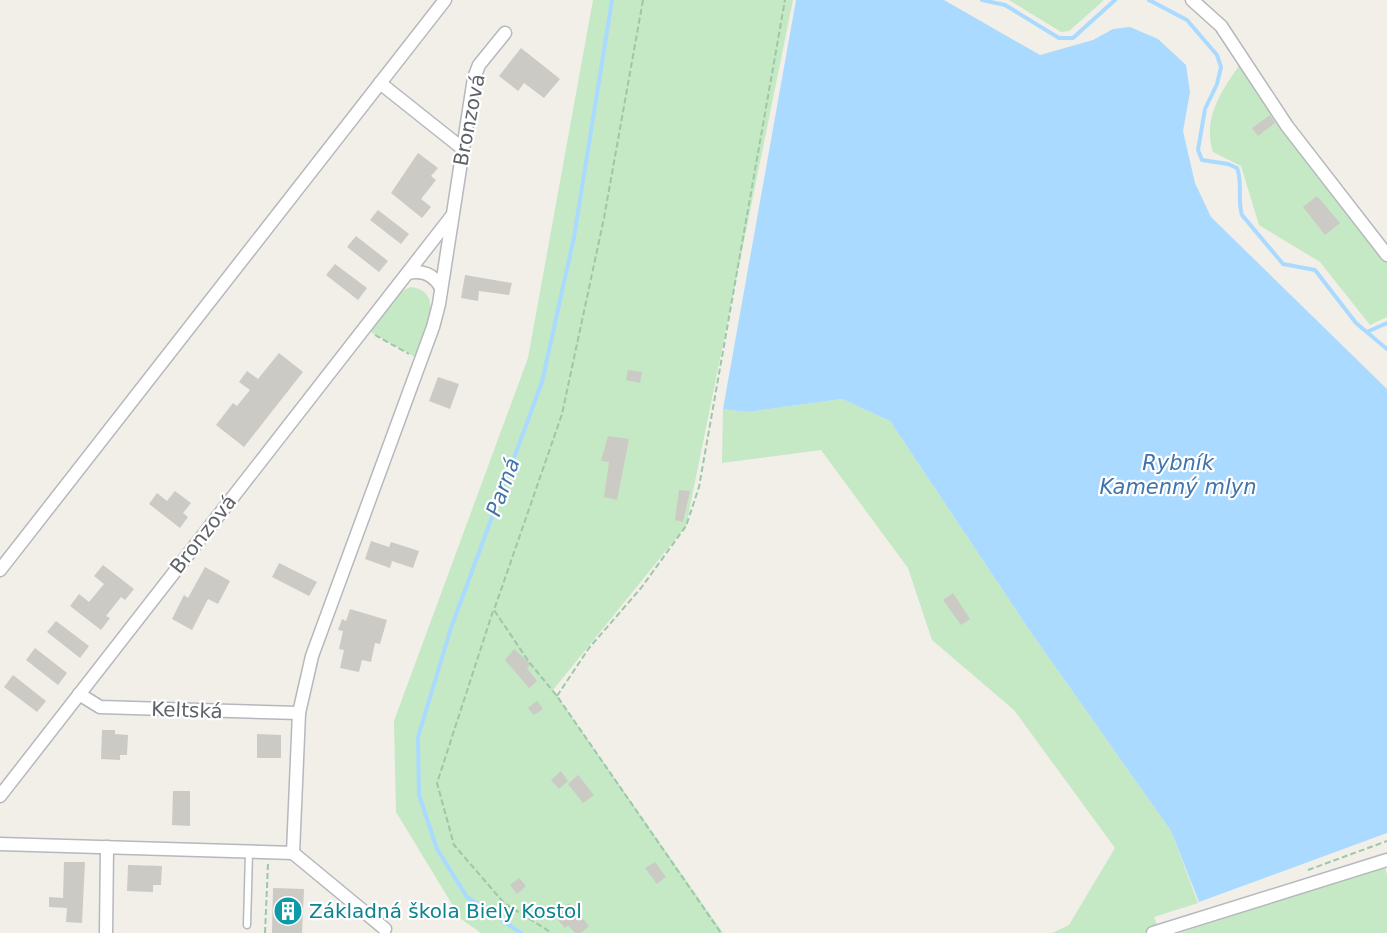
<svg xmlns="http://www.w3.org/2000/svg" width="1387" height="933" viewBox="0 0 1387 933" font-family="'DejaVu Sans',sans-serif">
<style>
.green{fill:#c5e8c5}
.water{fill:#aadaff}
.lines{fill:none;stroke-linecap:round;stroke-linejoin:round}
.stream{stroke:#aadaff;stroke-width:4}
.building{fill:#cccac5}
.lane-casing{stroke:#b5b8bc;stroke-width:9}
.street-casing{stroke:#b5b8bc;stroke-width:15}
.path{stroke:#9cc7a9;stroke-width:2;stroke-dasharray:6 3;stroke-linecap:butt}
.lane{stroke:#fff;stroke-width:6}
.street{stroke:#fff;stroke-width:12}
.labels{text-anchor:middle;stroke-width:4.5;stroke-linejoin:round;paint-order:stroke}
.street-label{font-size:20px;fill:#5f6368;stroke:#fff}
.culture-label{font-size:20px;fill:#0d838f;stroke:#fff;text-anchor:start}
.water-label{font-size:21px;font-style:italic;fill:#4174aa;stroke:#fff}
</style>
<rect width="100%" height="100%" fill="#f1efe8"/>
<g class="green">
<path d="M593 0H793L686 526 553 690 723 933H481L461 919 396 812 394 721 528 358Z"/>
<path d="M1009 0H1104L1069 31 1061 32Z"/>
<path d="M1241 63 1387 259V317L1370 325 1320 262 1259 225 1241 166 1213 152C1202 118 1222 90 1241 63Z"/>
<path d="M411 287C448 292 422 336 415 357L369 331C381 316 393 293 411 287Z"/>
<path d="M842 399 890 421 1030 631 1171 831 1198 903 1154 917 1160 933H1052L1069 925 1115 848 1014 710 932 640 908 568 821 450 722 463 723 409 747 412Z"/>
<path d="M1387 866 1385 867 1387 876V933H1179Z"/>
</g>
<path class="water" d="M796 0H944L1040 55 1093 40 1113 29 1130 27 1158 39 1186 65 1190 92 1183 131 1195 183 1211 217 1387 389V833L1199 902 1171 831 1030 631 890 421 842 399 747 412 723 409Z"/>
<g class="lines">
<g class="stream">
<path d="M982 0 1005 5 1059 38H1073L1115 0"/>
<path d="M1149 0 1187 20 1217 55 1221 67 1217 84 1205 109 1198 150 1202 160 1228 164 1237 168C1243 182 1237 199 1242 215L1283 264 1315 270 1356 323 1387 349"/>
<path d="M1369 331 1387 323"/>
<path d="M521 933 467 897 437 849 419 795 418 737 451 628 542 382 574 237 612 0"/>
</g>
</g>
<g class="building">
<path d="M521 48 560 79 544 98 524 83 518 91 499 76Z"/>
<path d="M1270 115 1275 123 1258 136 1252 128Z"/>
<path d="M418 153 438 168 431 176 436 180 421 199 431 207 422 218 391 193Z"/>
<path d="M1317 196 1340 223 1325 235 1303 207Z"/>
<path d="M378 210 409 234 401 244 370 220Z"/>
<path d="M356 236 388 261 379 272 347 247Z"/>
<path d="M335 264 367 288 358 300 326 275Z"/>
<path d="M465 275 512 283 509 295 479 291 478 301 461 298Z"/>
<path d="M279 353 303 372 244 447 216 425 233 403 237 406 250 390 239 382 247 371 258 379Z"/>
<path d="M628 370 642 372 640 383 626 380Z"/>
<path d="M438 377 459 384 450 409 429 401Z"/>
<path d="M608 436 629 439 617 500 604 497 609 462 601 461Z"/>
<path d="M679 490 690 491 683 522 675 520Z"/>
<path d="M175 491 191 503 183 513 188 517 180 528 149 504 157 493 167 501Z"/>
<path d="M371 541 389 547 391 542 419 551 413 568 392 561 390 568 365 559Z"/>
<path d="M279 563 317 582 309 596 272 577Z"/>
<path d="M103 565 134 589 125 600 121 597 106 616 110 618 101 630 70 606 79 594 89 602 104 584 94 576Z"/>
<path d="M205 567 230 581 218 604 208 599 192 630 172 619 184 595 188 598Z"/>
<path d="M953 593 970 619 961 625 943 600Z"/>
<path d="M350 609 387 620 380 644 375 643 371 662 362 660 359 672 340 668 344 650 339 649 343 631 338 630 342 619 346 621Z"/>
<path d="M56 621 89 646 80 658 47 632Z"/>
<path d="M35 648 67 673 58 685 26 660Z"/>
<path d="M514 649 531 664 527 668 537 681 529 688 505 660Z"/>
<path d="M13 675 46 701 37 712 4 687Z"/>
<path d="M537 701 543 709 534 715 528 708Z"/>
<path d="M102 730H115V734L128 735 127 755H120V760L101 759Z"/>
<path d="M257 734 281 735V758H257Z"/>
<path d="M561 771 568 781 559 789 551 780Z"/>
<path d="M578 775 594 795 583 803 568 784Z"/>
<path d="M173 791H190V826L172 825Z"/>
<path d="M64 862H85L82 923 66 922 67 908 49 907V897L63 898Z"/>
<path d="M655 862 666 877 657 884 645 868Z"/>
<path d="M128 865 162 866 161 885H153V892L127 891Z"/>
<path d="M519 878 526 886 517 894 510 885Z"/>
<path d="M273 888 304 889 302 933H272Z"/>
<path d="M569 903 589 926 581 933H575L568 925 565 928 554 915Z"/>
</g>
<g class="lines">
<g class="lane-casing">
<path id="lane" d="M247 925 249 852"/>
</g>
<g class="street-casing">
<g id="street">
<path d="M1192 0 1221 26 1287 126 1387 255"/>
<path d="M380 83 463 149"/>
<path d="M408 273C422 270 434 274 441 288"/>
<path d="M0 570 445 0"/>
<path d="M79 694 100 707 299 713"/>
<path d="M0 796 451 217"/>
<path d="M0 844 293 853 299 713 312 656 433 327 439 304 474 78 479 65 505 33"/>
<path d="M293 853 385 929"/>
<path d="M106 933 107 847"/>
<path d="M1153 933 1387 860"/>
</g>
</g>
<g class="path">
<path d="M643 0 604 218 562 414 494 610 529 662 557 696 721 933"/>
<path d="M375 335 409 354"/>
<path d="M493 611 437 783 454 845 504 903 552 933"/>
<path d="M557 696 589 648 641 588 686 526 699 487 785 0"/>
<path d="M1308 870 1387 841"/>
<path d="M265 933 268 864"/>
</g>
<use href="#lane" class="lane"/>
<use href="#street" class="street"/>
</g>
<defs>
<g id="building-disc" transform="scale(1.5)"><circle r="9.5" fill="#0f9aa8" stroke="#fff"/><path d="M-4-6H4V6H1V3H-1V6H-4ZM-2.5-4.3h1.7v1.8h-1.7ZM.8-4.3h1.7v1.8H.8ZM-2.5-1h1.7V.8h-1.7ZM.8-1h1.7V.8H.8Z" fill="#fff"/></g>
</defs>
<g fill-rule="evenodd">
<use href="#building-disc" x="288" y="911"/>
</g>
<g class="labels">
<g class="street-label">
<text transform="translate(469 120) rotate(-79)" y="7">Bronzová</text>
<text transform="translate(203 534) rotate(-52)" y="7">Bronzová</text>
<text transform="translate(187 710) rotate(2)" y="7">Keltská</text>
</g>
<g class="culture-label">
<text x="309" y="918">Základná škola Biely Kostol</text>
</g>
<g class="water-label">
<text x="1178" y="470">Rybník<tspan x="1178" dy="24">Kamenný mlyn</tspan></text>
<text transform="translate(503 487) rotate(-70)" y="7">Parná</text>
</g>
</g>
</svg>
